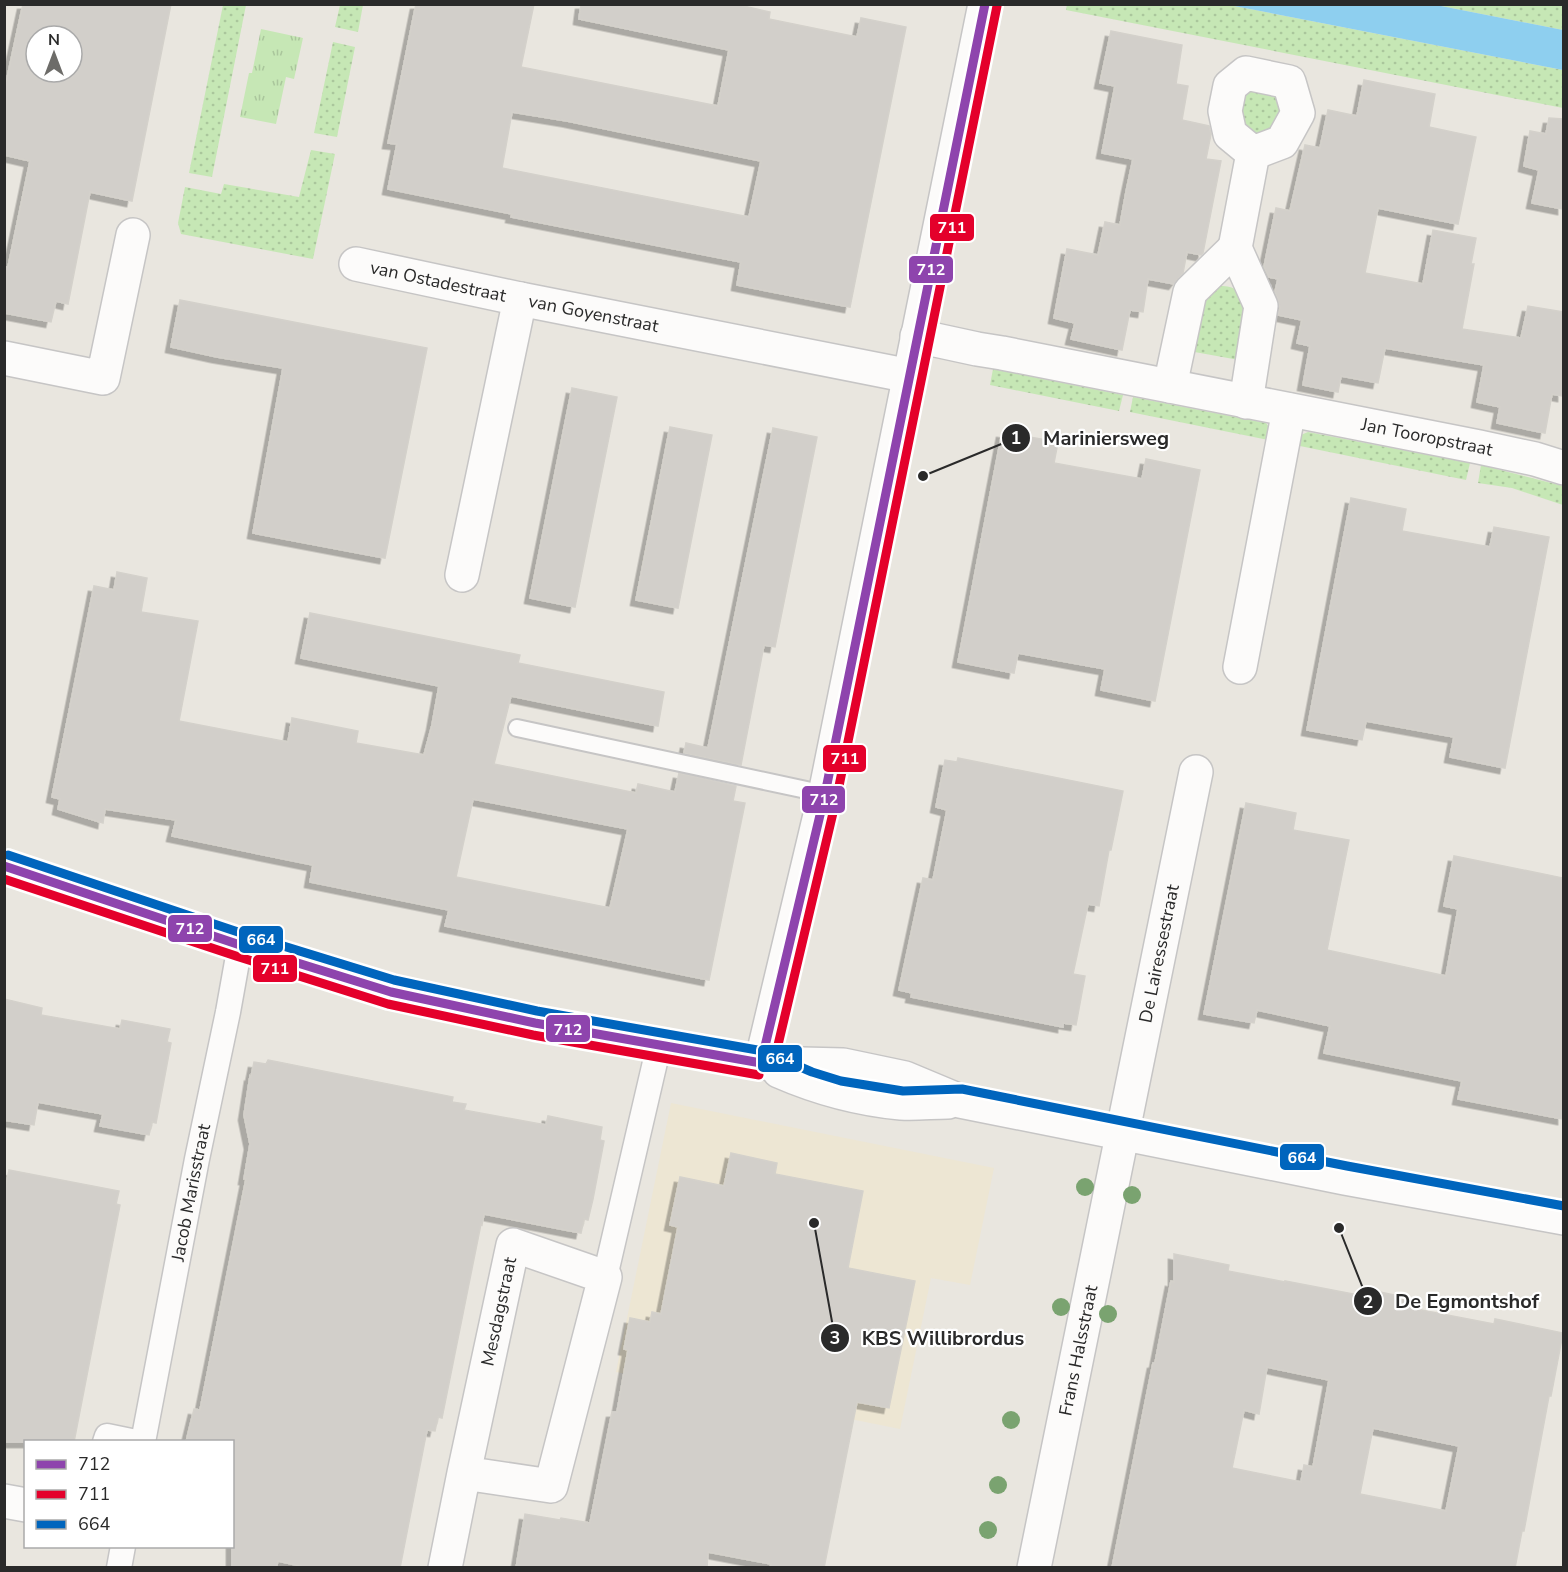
<svg xmlns="http://www.w3.org/2000/svg" width="1568" height="1572" viewBox="0 0 1568 1572" font-family="'Nunito Sans',sans-serif">
<style>
.education{fill:#ede6d3}
.grass{fill:url(#grass-dots)}
.park{fill:url(#park-tufts)}
.water{fill:#8ecfef}
.building{fill:#d2cfca;stroke:#d4d1cb;stroke-width:1.5;fill-rule:evenodd;filter:url(#shadow)}
.lines{fill:none;stroke-linecap:round;stroke-linejoin:round}
.service-casing{stroke:#c6c5c5;stroke-width:20}
.pedestrian-casing{stroke:#c6c5c5;stroke-width:27}
.minor-casing{stroke:#c6c5c5;stroke-width:36}
.tertiary-casing{stroke:#c6c5c5;stroke-width:36}
.service{stroke:#fcfbfa;stroke-width:16}
.pedestrian{stroke:#fcfbfa;stroke-width:24}
.minor{stroke:#fcfbfa;stroke-width:33}
.tertiary{stroke:#fcfbfa;stroke-width:33}
.bus-1-casing{stroke:#fff;stroke-width:14}
.bus-2-casing{stroke:#fff;stroke-width:14}
.bus-3-casing{stroke:#fff;stroke-width:14}
.bus-1{stroke:#8e44ad;stroke-width:9}
.bus-2{stroke:#e4002b;stroke-width:9}
.bus-3{stroke:#0065bd;stroke-width:9}
.tree{fill:#7aa370}
.labels{text-anchor:middle;stroke-width:4.5;stroke-linejoin:round;paint-order:stroke}
.street-label{font-size:18px;fill:#2a2a2a;stroke:#fff}
.leader{fill:none;stroke:#2a2a2a;stroke-width:2}
.callout-dot{fill:#2a2a2a;stroke:#fff;stroke-width:2}
.mark-label{font-size:18px;text-anchor:middle;font-weight:bold;fill:#fff}
.callout-label{font-size:20px;text-anchor:middle;font-weight:bold;fill:#2a2a2a;stroke:#fff;stroke-width:4.5;stroke-linejoin:round;paint-order:stroke}
.line-badge{stroke:#fff;stroke-width:2}
.badge-label{font-size:16px;text-anchor:middle;font-weight:bold;fill:#fff}
</style>
<defs>
<pattern id="grass-dots" width="8" height="8" patternUnits="userSpaceOnUse" patternTransform="scale(1.5)"><rect width="8" height="8" fill="#c6e7b5"/><path d="M2 2h.1M6 6h.1" fill="none" stroke="#aac69c" stroke-width="1.8" stroke-linecap="round"/></pattern>
<pattern id="park-tufts" width="24" height="20" patternUnits="userSpaceOnUse" patternTransform="scale(1.5)"><rect width="24" height="20" fill="#c6e7b5"/><path d="M3 7l-1-3M5 7V3M7 7l1-3M15 17l-1-3M17 17v-4M19 17l1-3" fill="none" stroke="#aac69c"/></pattern>
<filter id="shadow"><feDropShadow dx="-5.5" dy="5.5" stdDeviation="0" flood-color="#0004"/></filter>
</defs>
<rect width="100%" height="100%" fill="#e9e6df"/>
<path class="education" d="M671 1103 994 1168 970 1285 931 1278 900 1429 616 1372Z"/>
<g class="grass">
<path d="M1067 4 1229 5 1563 70V108L1066 10Z"/>
<path d="M223 5H246L212 177 189 173Z"/>
<path d="M340 5H363L358 32 335 27Z"/>
<path d="M1436 5H1563V30Z"/>
<path d="M333 42 355 47 337 137 314 133Z"/>
<path d="M1268 89 1286 103 1267 138 1248 133 1239 111C1246 91 1247 91 1268 89Z"/>
<path d="M311 150 335 154 313 259 181 234 178 223 185 187 221 194 224 184 299 197Z"/>
<path d="M1220 286C1236 286 1238 291 1246 303L1239 360 1189 351 1197 308 1211 289Z"/>
<path d="M993 369 1123 395 1119 411 990 385Z"/>
<path d="M1133 397 1266 423 1274 434 1273 441 1130 412Z"/>
<path d="M1308 432 1470 463 1466 480 1295 445 1296 437Z"/>
<path d="M1481 465 1563 486V505L1512 488 1478 483Z"/>
</g>
<path class="park" d="M261 29 303 38 294 79 286 77 276 124 240 117 249 73H252Z"/>
<path class="water" d="M1229 5H1436L1563 30V70Z"/>
<g class="building">
<path d="M23 4H171L132 201 90 192 68 304 56 301 51 322 4 313V267H8L30 161 4 155V92ZM36 36H72V72H36Z"/>
<path d="M416 4H534L521 67 718 106 729 50 579 19 581 4H735L770 12 769 19 857 37 861 18 906 27 850 307 737 285 741 262 511 217 512 214 388 189 397 144 388 143ZM512 112 567 121 761 161 749 217 502 168Z"/>
<path d="M1111 31 1182 45 1176 84 1188 86 1182 120 1209 126 1211 134 1206 159 1221 161 1203 253 1201 255 1187 252 1183 273 1174 284 1148 279 1143 312 1130 310 1122 350 1071 339 1075 323 1054 318 1067 249 1098 255 1105 222 1120 225 1126 192 1133 159 1102 153 1115 86 1100 83Z"/>
<path d="M1364 80 1435 94 1429 127 1476 137 1458 224 1378 208 1365 273 1423 284 1433 230 1476 238 1471 264H1474L1462 329 1521 338 1528 306 1563 312V396L1552 394 1545 433 1497 423 1500 407 1477 402 1484 365 1385 348 1378 383 1341 376 1338 392 1303 385 1310 346 1297 343 1302 320 1278 315 1280 308 1278 299 1275 292 1278 279 1269 277 1264 267 1276 208 1290 211 1305 145 1320 148 1328 110 1357 116Z"/>
<path d="M1549 118 1563 119V209L1532 203 1539 170 1524 166 1530 131 1546 134Z"/>
<path d="M180 300 427 348 385 558 253 533 283 368 217 357 171 347Z"/>
<path d="M572 388 617 397 575 607 530 598Z"/>
<path d="M670 427 712 435 678 608 636 600Z"/>
<path d="M773 428 817 437 775 647 764 645 741 765 684 753 686 743 708 748Z"/>
<path d="M1002 432 1058 442 1054 463 1142 479 1146 459 1200 470 1155 701 1101 690 1105 669 1018 653 1014 673 958 662Z"/>
<path d="M1351 498 1406 509 1402 531 1490 547 1494 527 1549 537 1505 768 1450 757 1454 737 1366 721 1362 740 1307 730Z"/>
<path d="M117 572 147 578 141 612 198 621 179 721 288 742 292 718 358 731 356 743 424 755 432 725 439 686 301 658 310 613 520 655 518 663 664 692 658 726 511 696 494 764 636 793 638 784 675 792 679 773 736 786 733 801 745 803 709 980 445 926 449 910 310 882 313 865 172 836 176 820 105 809 103 823 58 809 60 799 52 797 94 586 114 590ZM473 799 628 829 610 908 456 877Z"/>
<path d="M958 758 1123 791 1111 850H1109L1099 906 1088 904 1073 974 1085 976 1076 1025 1063 1023V1027L1023 1019 911 997 912 993 899 990 923 878 933 880 947 810 936 807 945 760 957 762Z"/>
<path d="M1246 803 1296 813 1293 830 1349 840 1327 950 1446 976 1458 909 1444 906 1454 856 1563 878V1119L1458 1099 1462 1081 1324 1053 1330 1026 1257 1010 1254 1023 1204 1014Z"/>
<path d="M4 999 42 1008 41 1015 120 1029 122 1020 170 1029 167 1042 171 1043 156 1123 152 1122 149 1135 100 1126 103 1114 38 1102 34 1125 4 1120Z"/>
<path d="M268 1060 453 1097 452 1102 466 1104 464 1110 546 1125 548 1116 602 1127 600 1140 604 1141 593 1199 588 1220 584 1219 581 1233 484 1214 482 1225 481 1224 442 1418 438 1417 435 1431 427 1430 400 1568H309L278 1561 276 1568H232V1442H186L194 1409 200 1410 246 1179H244L250 1144 244 1115 250 1076 251 1077 254 1062 266 1064Z"/>
<path d="M731 1153 777 1163 775 1174 863 1191 848 1268 915 1281 889 1408 857 1402 824 1568H770L771 1564 708 1552 707 1568H516L525 1514 560 1520 561 1518 590 1523 612 1412H617L628 1350 624 1349 630 1318 650 1322 652 1312 661 1314 678 1227 670 1225 680 1177 724 1186Z"/>
<path d="M9 1170 119 1191 116 1204 120 1205 74 1442H4V1195Z"/>
<path d="M1174 1254 1229 1265 1228 1271 1285 1282V1281L1374 1298 1375 1291 1418 1300 1416 1309 1494 1324 1495 1319 1563 1333 1551 1396H1549L1524 1531H1522L1515 1568H1112L1153 1363H1155L1171 1281 1174 1282ZM1267 1367 1329 1380 1313 1467 1304 1465 1301 1482 1232 1468 1244 1410 1259 1414ZM1373 1428 1459 1446 1446 1511 1360 1494Z"/>
</g>
<g class="lines">
<g class="service-casing">
<path id="service" d="M517 728 825 794"/>
</g>
<g class="pedestrian-casing">
<g id="pedestrian">
<path d="M605 1277 659 1045"/>
<path d="M105 1442 107 1436 136 1442"/>
<path id="s1" d="M143 1442 197 1159 228 1012 240 945"/>
<path d="M119 1568 123 1546"/>
</g>
</g>
<g class="minor-casing">
<g id="minor">
<path d="M1246 73 1289 82 1298 113 1282 142 1253 153 1230 134 1225 111 1230 86Z"/>
<path d="M1235 248 1253 153"/>
<path id="s2" d="M356 264 520 299"/>
<path id="s3" d="M917 336 977 349 1002 353 1479 447 1535 459 1564 468"/>
<path d="M4 358 103 378 133 235"/>
<path d="M1170 386 1190 292 1235 248 1261 306 1246 402"/>
<path id="s4" d="M462 575 520 299 910 376"/>
<path d="M1240 667 1289 410"/>
<path d="M761 1063 825 794 985 4"/>
<path d="M4 1501 26 1505"/>
<path id="s5" d="M445 1568 464 1473 513 1245 605 1277 551 1486 464 1473"/>
<path id="s6" d="M1034 1568 1196 772"/>
</g>
</g>
<g class="tertiary-casing">
<g id="tertiary">
<path d="M4 866 240 945 391 992 535 1023 761 1063 843 1065 905 1078 960 1101 1345 1178 1564 1218"/>
<path d="M779 1071C818 1088 858 1099 901 1103 916 1104 933 1102 948 1102"/>
</g>
</g>
<use href="#service" class="service"/>
<use href="#pedestrian" class="pedestrian"/>
<use href="#minor" class="minor"/>
<use href="#tertiary" class="tertiary"/>
<g class="bus-1-casing">
<g id="bus-1">
<path d="M4 866 240 945 391 992 535 1023 761 1063"/>
<path d="M761 1063 825 794 985 4"/>
</g>
</g>
<g class="bus-2-casing">
<g id="bus-2">
<path d="M4 879 236 956 388 1004 533 1035 759 1075"/>
<path d="M773 1066 837 796 997 6"/>
</g>
</g>
<g class="bus-3-casing">
<path id="bus-3" d="M8 855 244 934 394 980 537 1011 763 1051 812 1072 841 1081 903 1091 962 1089 1347 1166 1564 1206"/>
</g>
<use href="#bus-1" class="bus-1"/>
<use href="#bus-2" class="bus-2"/>
<use href="#bus-3" class="bus-3"/>
</g>
<g class="tree">
<circle cx="1085" cy="1187" r="9"/>
<circle cx="1132" cy="1195" r="9"/>
<circle cx="1061" cy="1307" r="9"/>
<circle cx="1108" cy="1314" r="9"/>
<circle cx="1011" cy="1420" r="9"/>
<circle cx="998" cy="1485" r="9"/>
<circle cx="988" cy="1530" r="9"/>
</g>
<g class="labels">
<g class="street-label">
<text dy="6" stroke="none"><textPath href="#s2" startOffset="84">van Ostadestraat</textPath></text>
<text dy="6" stroke="none"><textPath href="#s4" startOffset="357">van Goyenstraat</textPath></text>
<text dy="6" stroke="none"><textPath href="#s3" startOffset="520">Jan Tooropstraat</textPath></text>
<text dy="6" stroke="none"><textPath href="#s6" startOffset="627">De Lairessestraat</textPath></text>
<text dy="6" stroke="none"><textPath href="#s1" startOffset="254">Jacob Marisstraat</textPath></text>
<text dy="6" stroke="none"><textPath href="#s5" startOffset="262">Mesdagstraat</textPath></text>
<text dy="6" stroke="none"><textPath href="#s6" startOffset="222">Frans Halsstraat</textPath></text>
</g>
</g>
<path class="leader" d="M923 476L1016 438M1339 1228L1368 1301M814 1223L835 1338"/>
<g class="callout-dot">
<circle cx="923" cy="476" r="6"/>
<circle cx="1339" cy="1228" r="6"/>
<circle cx="814" cy="1223" r="6"/>
<circle cx="1016" cy="438" r="15"/>
<circle cx="1368" cy="1301" r="15"/>
<circle cx="835" cy="1338" r="15"/>
</g>
<g class="mark-label">
<text x="1016" y="444">1</text>
<text x="1368" y="1308">2</text>
<text x="835" y="1344">3</text>
</g>
<g class="callout-label">
<text x="1106" y="445">Mariniersweg</text>
<text x="1467" y="1308">De Egmontshof</text>
<text x="943" y="1345">KBS Willibrordus</text>
</g>
<g class="line-badge">
<rect x="929" y="213" width="46" height="29" rx="6" fill="#e4002b"/>
<rect x="908" y="255" width="46" height="29" rx="6" fill="#8e44ad"/>
<rect x="822" y="744" width="45" height="29" rx="6" fill="#e4002b"/>
<rect x="801" y="785" width="45" height="29" rx="6" fill="#8e44ad"/>
<rect x="167" y="914" width="46" height="29" rx="6" fill="#8e44ad"/>
<rect x="238" y="925" width="46" height="29" rx="6" fill="#0065bd"/>
<rect x="252" y="954" width="46" height="29" rx="6" fill="#e4002b"/>
<rect x="545" y="1014" width="46" height="29" rx="6" fill="#8e44ad"/>
<rect x="757" y="1044" width="46" height="29" rx="6" fill="#0065bd"/>
<rect x="1279" y="1143" width="46" height="28" rx="6" fill="#0065bd"/>
</g>
<g class="badge-label">
<text x="952" y="233">711</text>
<text x="931" y="275">712</text>
<text x="845" y="764">711</text>
<text x="824" y="805">712</text>
<text x="190" y="934">712</text>
<text x="261" y="945">664</text>
<text x="275" y="974">711</text>
<text x="568" y="1035">712</text>
<text x="780" y="1064">664</text>
<text x="1302" y="1163">664</text>
</g>
<rect width="1568" height="1572" fill="none" stroke="#2a2a2a" stroke-width="12"/>
<rect x="24" y="1440" width="210" height="108" fill="#ffffff" stroke="#aaaaaa" stroke-width="1.5"/>
<rect x="36" y="1460" width="30" height="9" fill="#8e44ad" stroke="#aaaaaa" stroke-width="1.5"/>
<text x="78" y="1470" font-size="18" fill="#2a2a2a">712</text>
<rect x="36" y="1490" width="30" height="9" fill="#e4002b" stroke="#aaaaaa" stroke-width="1.5"/>
<text x="78" y="1500" font-size="18" fill="#2a2a2a">711</text>
<rect x="36" y="1520" width="30" height="9" fill="#0065bd" stroke="#aaaaaa" stroke-width="1.5"/>
<text x="78" y="1530" font-size="18" fill="#2a2a2a">664</text>
<g transform="translate(54 54)"><circle r="28" fill="#ffffff" stroke="#aaaaaa" stroke-width="1.5"/>
<path d="M0-4.5L10 22L0 15L-10 22Z" fill="#6d6c69"/>
<text y="-9" font-size="16" font-weight="bold" text-anchor="middle" fill="#2a2a2a">N</text>
</g>
</svg>
